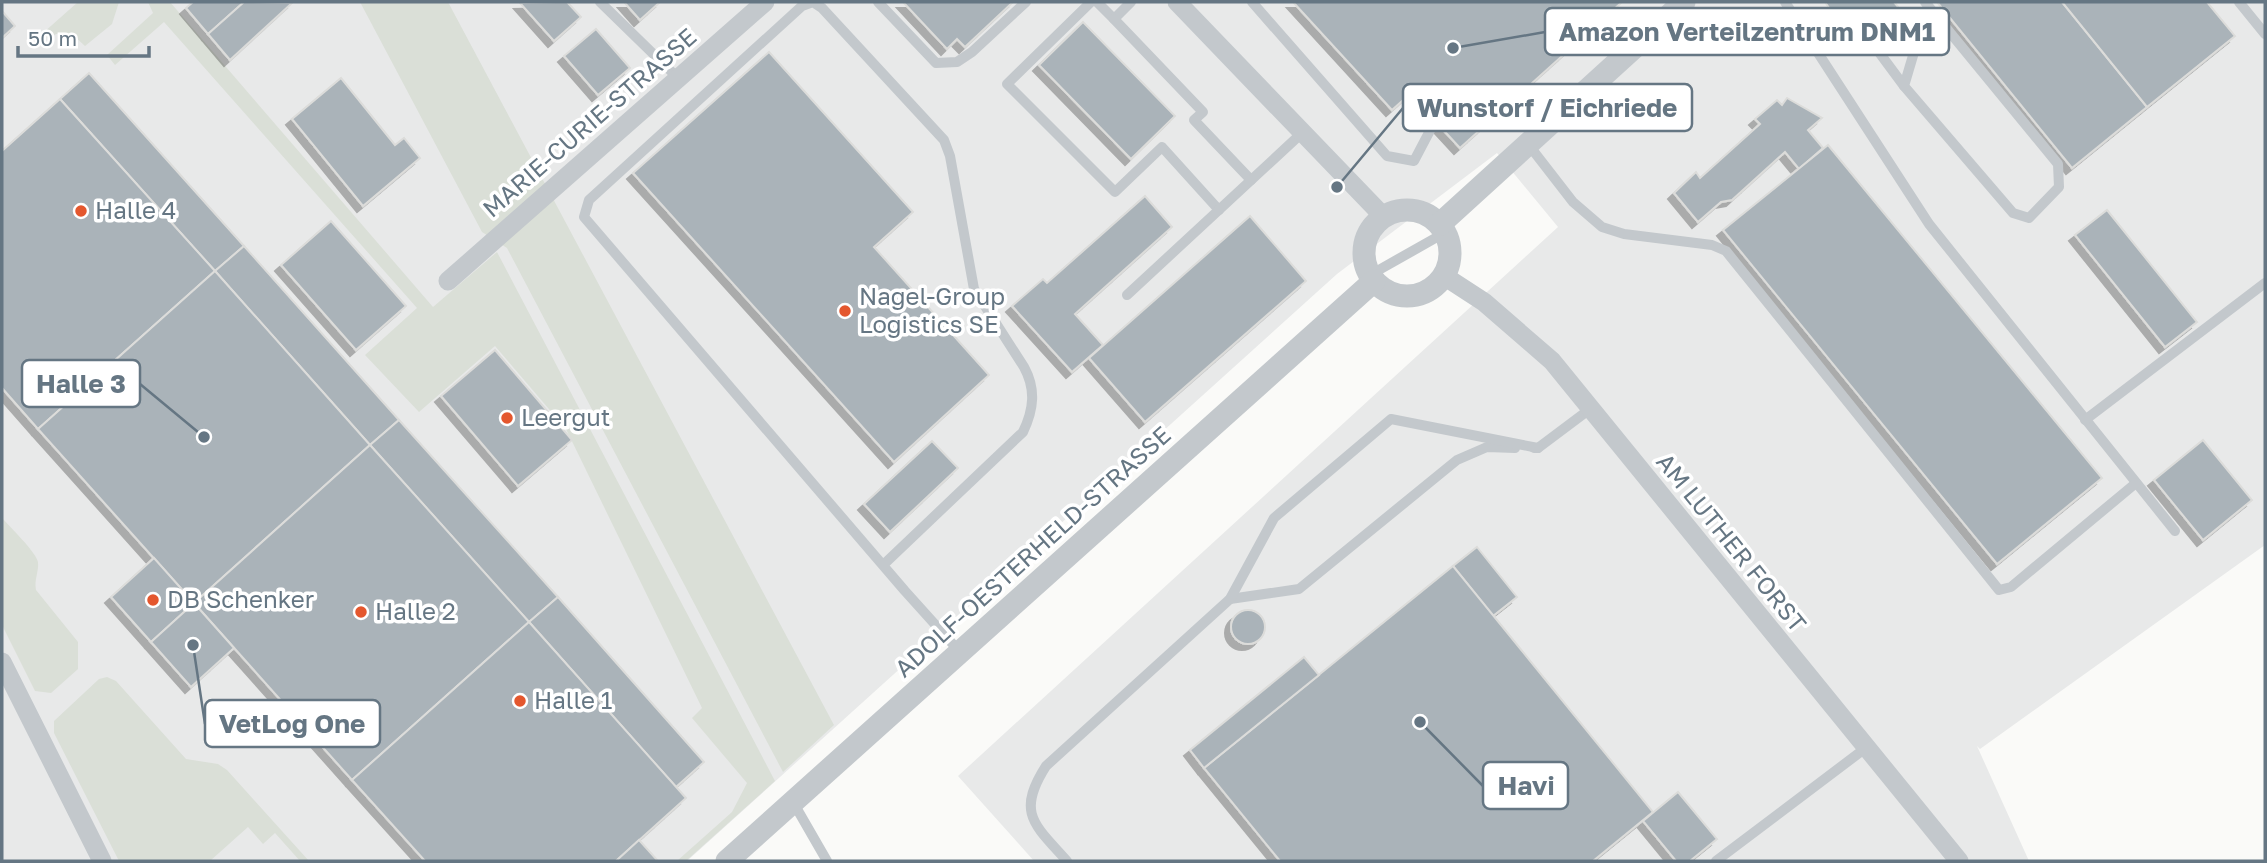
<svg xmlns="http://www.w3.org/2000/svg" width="2267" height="863" viewBox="0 0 2267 863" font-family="'Golos Text',sans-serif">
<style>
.built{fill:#e8e9e9}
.green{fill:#dadfd7}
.building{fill:#aab3b9;stroke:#dcdcda;stroke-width:2;filter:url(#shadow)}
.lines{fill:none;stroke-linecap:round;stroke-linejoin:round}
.service{stroke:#c3c8cc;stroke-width:10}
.minor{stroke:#c3c8cc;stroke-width:19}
.tertiary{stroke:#c3c8cc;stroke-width:23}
.poi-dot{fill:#e4572e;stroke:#fff;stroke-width:2.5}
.labels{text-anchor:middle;stroke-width:7;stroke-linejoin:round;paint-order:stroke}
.street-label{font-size:24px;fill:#657683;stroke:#fff}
.poi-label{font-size:24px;fill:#657683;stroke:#fff;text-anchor:start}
.leader{fill:none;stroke:#657683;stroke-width:2.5}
.callout-dot{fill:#657683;stroke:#fff;stroke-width:2.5}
.callout{fill:#fff;stroke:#657683;stroke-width:2.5}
.callout-label{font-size:26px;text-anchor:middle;font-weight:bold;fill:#657683}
</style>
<defs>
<filter id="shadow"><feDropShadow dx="-6" dy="6" stdDeviation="0" flood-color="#0004"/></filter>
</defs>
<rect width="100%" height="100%" fill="#fafaf8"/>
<path class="built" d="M2 2H2265V545L1980 749 1977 746 2029 861H1034L958 776 1558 227 1497 153 1337 274 687 861H2Z"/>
<g class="green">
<path d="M78 2H119L112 24 85 46C73 34 64 28 48 38L43 33Z"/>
<path d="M148 2H170L433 307 497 252 775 781 686 861H677L732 812 747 783 692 718 702 708 566 429 495 346 419 412 365 355 417 308 164 22 115 65 107 55 153 13Z"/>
<path d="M360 2H448L834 725 783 772 507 248 482 232Z"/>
<path d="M2 518C10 527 36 552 38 562 39 572 34 579 36 590L78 642V669L51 693 35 691 2 625Z"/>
<path d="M107 677 116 681 186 759 218 764 227 770 309 861H300L275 833 263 844 248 827 210 861H119L54 733V721L99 679Z"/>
</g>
<g class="building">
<path d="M193 2H244L208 34 186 8Z"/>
<path d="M244 2 292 3 230 60 208 34Z"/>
<path d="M567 2 581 17 554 41 520 3Z"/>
<path d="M624 2H660L640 20Z"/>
<path d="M903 2H1013L965 47 957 39 947 49Z"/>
<path d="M1293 2H1622L1460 148 1410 94 1392 110Z"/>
<path d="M1825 2H1894L1899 8 1852 41Z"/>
<path d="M1937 2H2062L2147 107 2072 168Z"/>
<path d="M2062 2H2207L2235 36 2147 107Z"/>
<path d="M2 11 15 26 2 38Z"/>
<path d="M1083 22 1175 116 1131 159 1039 65Z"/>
<path d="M596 29 630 68 598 95 564 56Z"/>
<path d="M769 52 913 212 874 247 989 375 894 462 633 173Z"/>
<path d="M89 73 244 246 215 271 60 99Z"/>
<path d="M341 78 395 145 404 138 420 158 363 206 292 119Z"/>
<path d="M1787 98 1822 118 1808 130 1823 148 1799 169 1785 152 1732 200 1721 202 1698 222 1674 193 1696 172 1700 178 1760 124 1755 119 1777 100 1782 105Z"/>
<path d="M60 99 215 271 38 429 2 388V151Z"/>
<path d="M1828 145 2102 478 1997 564 1723 230Z"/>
<path d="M1145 196 1172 227 1075 314 1103 345 1072 372 1012 306 1043 279 1047 283Z"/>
<path d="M2107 210 2197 322 2165 347 2075 235Z"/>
<path d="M1250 216 1306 281 1145 422 1089 358Z"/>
<path d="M331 221 406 306 356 350 281 265Z"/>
<path d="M244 246 399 420 370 445 215 271Z"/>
<path d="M215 271 370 445 194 603 38 429Z"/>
<path d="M495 350 572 440 518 486 441 396Z"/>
<path d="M399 420 558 597 529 622 370 445Z"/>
<path d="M2203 440 2252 500 2203 540 2154 480Z"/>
<path d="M932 441 958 468 890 532 864 504Z"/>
<path d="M370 445 529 622 352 780 194 603Z"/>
<path d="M1477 547 1517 597 1493 616 1453 566Z"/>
<path d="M154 558 194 603 151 642 111 597Z"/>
<path d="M1453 566 1653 812 1593 861H1280L1204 768Z"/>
<path d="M558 597 704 762 676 787 529 622Z"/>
<path d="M194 603 234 648 191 687 151 642Z"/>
<circle cx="1248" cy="627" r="17"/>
<path d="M529 622 686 798 616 861H425L352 780Z"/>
<path d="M1304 657 1319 675 1204 768 1190 750Z"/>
<path d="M1678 792 1717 839 1690 861H1676L1643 821Z"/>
<path d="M639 840 658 861H616Z"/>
</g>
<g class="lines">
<g class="service">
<path d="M600 2 679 79"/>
<path d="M878 2 936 63 957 62 972 52 1026 2"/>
<path d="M1091 2 1007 84 1115 192 1162 147 1219 210"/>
<path d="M1097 2 1114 19 1131 2"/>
<path d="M1252 2 1387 156 1414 161 1435 121"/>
<path d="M1785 2 1929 224 2175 531"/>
<path d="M1925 2 2058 164 2059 187 2029 218 2013 213 1904 86 1928 5"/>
<path d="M2239 2 2265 34"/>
<path d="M1114 19 1203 112 1194 120 1251 180"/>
<path d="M1864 32 1904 86"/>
<path d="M1528 144 1573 202 1602 227 1624 234 1712 245 1726 251 1999 590 2011 587 2136 483"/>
<path d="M1370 275 1446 232"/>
<path d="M1127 295 1303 132"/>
<path d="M2085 420 2265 283"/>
<path d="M1534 448H1538L1590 409"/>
<path d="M883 565 1023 432C1034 409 1036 389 1024 367L974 289 950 156 944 140 822 8 813 2 802 6 589 200 584 217 905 591 959 651"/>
<path d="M1230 599 1299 589 1457 460 1487 447 1515 448"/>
<path d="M793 802 827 861"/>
<path d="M1067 861C1034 824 1016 813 1046 766L1230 599 1274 518 1391 419 1538 448"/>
<path d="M1716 861 1867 747"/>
</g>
<g class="minor">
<path d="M1177 2 1383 216"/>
<path d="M1444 276 1484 302 1552 361 1959 861"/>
<path d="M448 281 765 2"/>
<path d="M2 662 102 861"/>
</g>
<g class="tertiary">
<circle cx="1407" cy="253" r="43"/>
<path d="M1440 224 1684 2"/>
<path d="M727 861 1374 281"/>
</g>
</g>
<g class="poi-dot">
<circle cx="81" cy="211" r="7"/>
<circle cx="845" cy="311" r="7"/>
<circle cx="507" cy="418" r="7"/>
<circle cx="153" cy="600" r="7"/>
<circle cx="361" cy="612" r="7"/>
<circle cx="520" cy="701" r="7"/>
</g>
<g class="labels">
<g class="street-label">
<text transform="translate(590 123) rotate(-41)" y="8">MARIE-CURIE-STRASSE</text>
<text transform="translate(1731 543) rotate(51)" y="8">AM LUTHER FORST</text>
<text transform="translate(1033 552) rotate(-42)" y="8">ADOLF-OESTERHELD-STRASSE</text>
</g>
<g class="poi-label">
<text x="95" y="219">Halle 4</text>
<text x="859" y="305">Nagel-Group<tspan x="859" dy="28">Logistics SE</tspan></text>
<text x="521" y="426">Leergut</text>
<text x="167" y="608">DB Schenker</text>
<text x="375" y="620">Halle 2</text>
<text x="534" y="709">Halle 1</text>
</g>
</g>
<path class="leader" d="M1453 48L1545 32M1337 187L1403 108M204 437L140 384M193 645L205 724M1420 722L1483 786"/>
<g class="callout-dot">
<circle cx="1453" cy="48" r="7"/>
<circle cx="1337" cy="187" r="7"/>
<circle cx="204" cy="437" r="7"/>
<circle cx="193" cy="645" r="7"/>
<circle cx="1420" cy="722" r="7"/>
</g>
<g class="callout">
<rect x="1545" y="8" width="404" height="47" rx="7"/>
<rect x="1403" y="84" width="289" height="47" rx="7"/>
<rect x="22" y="360" width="118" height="47" rx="7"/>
<rect x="205" y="700" width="175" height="47" rx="7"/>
<rect x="1483" y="762" width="85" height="47" rx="7"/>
</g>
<g class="callout-label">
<text x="1747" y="41">Amazon Verteilzentrum DNM1</text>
<text x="1547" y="117">Wunstorf / Eichriede</text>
<text x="81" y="393">Halle 3</text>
<text x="292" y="733">VetLog One</text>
<text x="1526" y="795">Havi</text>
</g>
<rect width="2267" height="863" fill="none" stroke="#657683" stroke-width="7"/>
<path d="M18 46v10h131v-10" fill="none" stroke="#657683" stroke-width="3.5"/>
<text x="28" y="46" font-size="21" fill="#657683" stroke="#ffffff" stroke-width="5" paint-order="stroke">50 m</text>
</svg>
